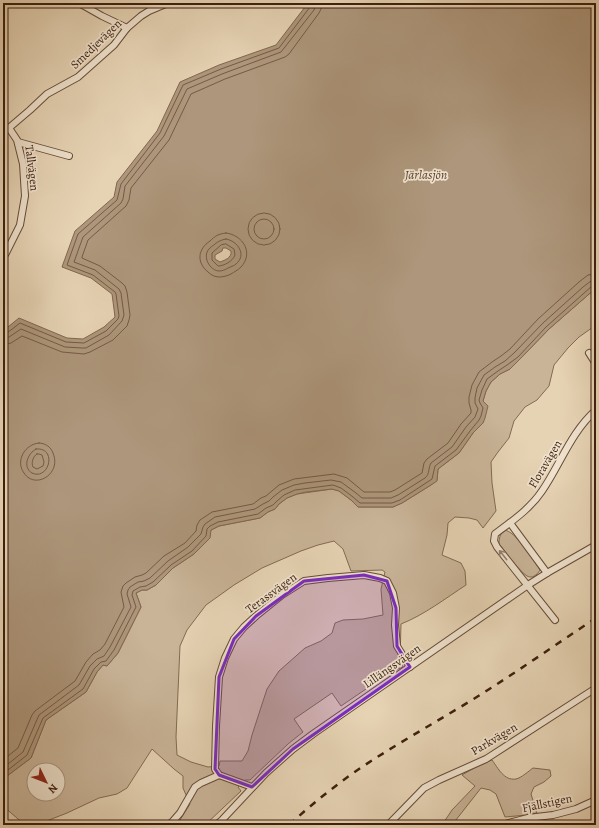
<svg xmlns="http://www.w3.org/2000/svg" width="599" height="828" viewBox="0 0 599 828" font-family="Alegreya,serif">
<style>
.green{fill:#c9b498;stroke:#836a52;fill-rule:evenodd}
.water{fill:#ad967b;stroke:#80664f;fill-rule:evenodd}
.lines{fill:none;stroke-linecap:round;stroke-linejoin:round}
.shore{stroke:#755a44;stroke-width:1}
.minor-casing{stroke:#674c37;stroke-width:8}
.minor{stroke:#efe2ce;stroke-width:6}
.rail{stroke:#3d1f0d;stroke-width:2.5;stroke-dasharray:7 7;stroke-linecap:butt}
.oneway{stroke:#96806e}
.marked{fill:#7b2cbf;fill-opacity:0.2;stroke:#7b2cbf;stroke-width:3;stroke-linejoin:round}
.labels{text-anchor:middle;stroke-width:3.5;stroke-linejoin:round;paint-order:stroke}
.street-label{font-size:12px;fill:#3d1f0d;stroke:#efe2ce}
.water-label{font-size:13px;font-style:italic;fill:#5f432e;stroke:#efe2ce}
</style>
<rect width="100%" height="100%" fill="#e6d3b4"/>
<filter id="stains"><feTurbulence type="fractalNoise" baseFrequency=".005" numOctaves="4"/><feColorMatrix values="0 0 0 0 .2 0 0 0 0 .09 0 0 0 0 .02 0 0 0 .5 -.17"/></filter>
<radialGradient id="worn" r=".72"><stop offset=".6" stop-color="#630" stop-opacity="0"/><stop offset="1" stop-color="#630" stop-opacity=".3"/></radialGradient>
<g class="green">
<path d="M596 288V325L579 337 568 348 554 365 549 386 537 400 525 407 514 421 509 438 498 452 491 462 492 483 496 511 483 528 477 520 469 518 455 517 448 523 447 535 442 555 461 563 465 571 466 585C446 598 424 615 401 624L400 660 403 667 391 672 341 706 332 693 294 719 303 732 288 744 250 780H245L238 787 241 791 205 825H174L180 820 190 804 183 788V776L174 769 152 749 127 788 117 794 99 798 67 813 44 822 41 825H25L3 806V779L31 758 46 720 86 692 97 672 103 665 107 666 118 653 141 607 136 593 142 590H147L156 585 173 568 194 554 211 530 219 526 260 518 268 512 275 509 279 504 287 498 297 494 332 489 339 491 351 500 358 507H393L402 503 431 485 437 480 438 469 459 453 473 433 483 423V401L486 391 491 382 500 374 510 369 520 359 549 329ZM334 541 343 549 351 571 382 570 385 572 381 589 383 615 363 619 343 620 335 623 332 633 321 641 305 648 279 671 267 689 252 735 248 751 242 761H220L219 766 208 767 191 762 177 755 176 737 180 646 187 630 206 605 234 585 262 568 301 551 318 545ZM34 770H58V794H34Z"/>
<path d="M504 530C516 531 533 560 540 570 537 575 532 579 527 576 520 572 505 551 499 544 499 538 500 534 504 530Z"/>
<path d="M492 760C498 768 504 781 516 779 521 778 529 771 533 768L550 770 551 776 544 782 534 787 531 794 537 813 527 815 505 817 496 794 490 790 481 788 452 825H442L452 810 475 786 462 775 481 764Z"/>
</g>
<path class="water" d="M308 3H596V288L549 329 520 359 510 369 500 374 491 382 486 391 483 401 488 406 485 418 483 423 473 433 459 453 438 469 437 481 431 485 402 503 393 507H358L351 500 339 491 332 489 306 492 297 494 287 498 279 504 275 509 268 512 260 518 219 526 211 530 210 538 194 554 173 568 156 585 147 590H142L136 593 141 607 118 653 107 666 103 665 97 672 86 692 46 720 31 758 3 779V331L19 318 67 338 83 339 104 327 115 317 112 294 91 278 62 267 75 231 114 197 117 182 157 131 180 82 219 65 276 45ZM223 248H226L231 251C232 258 225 260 220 262L215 259V255L222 251Z"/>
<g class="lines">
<g class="shore">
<circle cx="264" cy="229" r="16"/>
<circle cx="264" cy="229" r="10"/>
<path d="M226 233C243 235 254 253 241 267 238 270 234 272 231 274 227 276 223 277 219 277 215 277 211 275 208 272 196 262 198 249 210 241 215 236 218 234 226 233Z"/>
<path d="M226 239C238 241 247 255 236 264 234 266 230 267 228 268 225 270 222 271 219 271 216 271 213 269 211 267 206 262 204 253 210 248 213 245 213 246 215 244 219 241 221 240 226 239Z"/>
<path d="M226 244 234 249 235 255C233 261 224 266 218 266L212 260V253L221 245Z"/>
<path d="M3 334 7 333 20 323 66 342 84 343 106 331 118 319 119 316 116 294 115 292 93 275 67 265 78 234 117 200 121 184 160 133 183 85 221 69 279 48 310 7 311 3"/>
<path d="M3 339 9 337 21 329 65 347 82 348H86L109 335 122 321 124 315 121 293 119 289 95 270 74 262 83 237 121 203 123 199 125 186 164 136 187 89 222 74 281 52 314 10 316 3"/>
<path d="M3 345 11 343 22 336 62 352 84 354 90 352 113 340 127 326 129 320 130 315 127 292 125 286 122 283 100 266 82 258V257L88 240 126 206 129 200 131 188 169 140 191 94 225 79 285 57 289 54 319 13 321 9 322 3"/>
<path d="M39 443C45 443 51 447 53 453 62 474 35 490 24 473 15 461 25 444 39 443Z"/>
<path d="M36 449C58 447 49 481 32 473 22 467 28 453 36 449Z"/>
<path d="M37 454H39L42 455 44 462 43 466 37 469 33 467C31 463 33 456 37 454Z"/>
<path d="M3 760 18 748 32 715 35 711 75 681 86 662 93 654 100 650 105 644 124 607 121 592 123 586 126 583 135 577 142 575 146 573 164 556 185 543 196 531 197 525 200 520 212 512 253 504 261 498 266 496 279 485 294 479 334 474 347 478 364 492H390L395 490 422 473 424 463 427 459 448 443 461 424 471 413V410L469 403V397L472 385 479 372 492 362 501 356 510 349 538 319 579 282 588 275 596 274"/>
<path d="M3 768 23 752 39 715 79 685 90 666 97 659 104 656 110 647 131 607 127 594 128 590 130 587 138 582 144 581 150 578 168 561 188 547 201 534 203 527 205 524 215 517 255 509 263 504 269 501 273 497 282 490 294 485 305 483 331 480 341 482 356 493 362 498H391L398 495 425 478C430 474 428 468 431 463L452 447 466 427 475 417 478 409 475 403V398L477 388 484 375 495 367 505 361 514 353 543 323 583 287 591 281 596 280"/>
<path d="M3 774 27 755 43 718 83 689 94 669 101 662 106 661 114 650 136 607 132 595 133 591 140 587 146 586 153 582 171 565 192 551 206 536 207 529 210 526 218 522 258 514 266 508 273 505 277 501 284 495 295 490 333 485 341 488 353 497 360 503H392L400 500 432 479 435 466 456 450 470 431 479 420 481 416 483 408 480 403 479 400 482 390 487 379 498 371 507 365 518 357 546 327 592 286 596 285"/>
</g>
<g class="minor-casing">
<g id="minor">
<path d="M79 3 102 16 127 28"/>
<path d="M3 133 30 110 47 94 78 77 114 45 127 28 141 16 149 11 168 3"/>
<path d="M18 142 69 156"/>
<path d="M3 257 6 253 20 225 25 196 23 164 17 140 9 128"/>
<path d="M589 353 596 364"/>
<path d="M510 523 547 573"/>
<path d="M555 620 497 547 494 541 495 534C512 521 530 509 542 491 560 465 571 432 596 410"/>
<path d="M252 787 219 775 215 769 216 726 219 677 225 658 234 639 244 627 256 616 282 595 304 581 328 578 364 575 380 578 387 581 393 593 396 608 395 625 397 646 410 667"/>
<path d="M168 825 173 821 180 813 195 787 201 783 219 775"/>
<path d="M216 825 222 820 266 773 293 749 313 734 528 585 547 573 596 545"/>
<path d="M388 825 424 788 439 780 486 759 596 688"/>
<path d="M503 825 505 824 528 818 553 815 576 809 596 800"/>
</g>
</g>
<use href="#minor" class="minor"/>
<path class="rail" d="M289 825C313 803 338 783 365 765 400 742 436 722 472 700 514 674 555 645 596 618"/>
</g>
<defs><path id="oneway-shaft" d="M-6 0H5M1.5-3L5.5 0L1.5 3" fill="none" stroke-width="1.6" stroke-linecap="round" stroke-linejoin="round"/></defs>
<use class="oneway" href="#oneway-shaft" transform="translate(503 555) rotate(-129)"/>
<path class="marked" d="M364 575 387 581 396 608 397 646 410 667 293 749 252 787 219 775 215 769 219 677 234 639 256 616 304 581Z"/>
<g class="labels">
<g class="street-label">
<text transform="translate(96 44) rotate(-44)" y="4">Smedjevägen</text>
<text transform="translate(32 168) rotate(83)" y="4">Tallvägen</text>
<text transform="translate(545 464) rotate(-59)" y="4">Floravägen</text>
<text transform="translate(271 593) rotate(-36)" y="4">Terassvägen</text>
<text transform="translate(392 666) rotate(-35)" y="4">Lillängsvägen</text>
<text transform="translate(494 739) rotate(-31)" y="4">Parkvägen</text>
<text transform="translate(547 803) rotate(-12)" y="4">Fjällstigen</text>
</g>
<g class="water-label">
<text x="426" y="179">Järlasjön</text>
</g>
</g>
<rect width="599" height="828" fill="none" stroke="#e6d3b4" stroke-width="16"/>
<rect x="4" y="4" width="591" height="820" fill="none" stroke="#3d1f0d" stroke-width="2"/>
<rect x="8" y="8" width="583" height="812" fill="none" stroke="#3d1f0d"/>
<g transform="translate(46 782) rotate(133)"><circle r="19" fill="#efe2ce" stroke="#a89481"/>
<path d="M0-3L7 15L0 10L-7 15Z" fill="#8f2418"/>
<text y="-6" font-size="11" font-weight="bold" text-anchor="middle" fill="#3d1f0d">N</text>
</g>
<rect width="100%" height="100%" filter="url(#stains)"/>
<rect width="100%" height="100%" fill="url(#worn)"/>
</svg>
